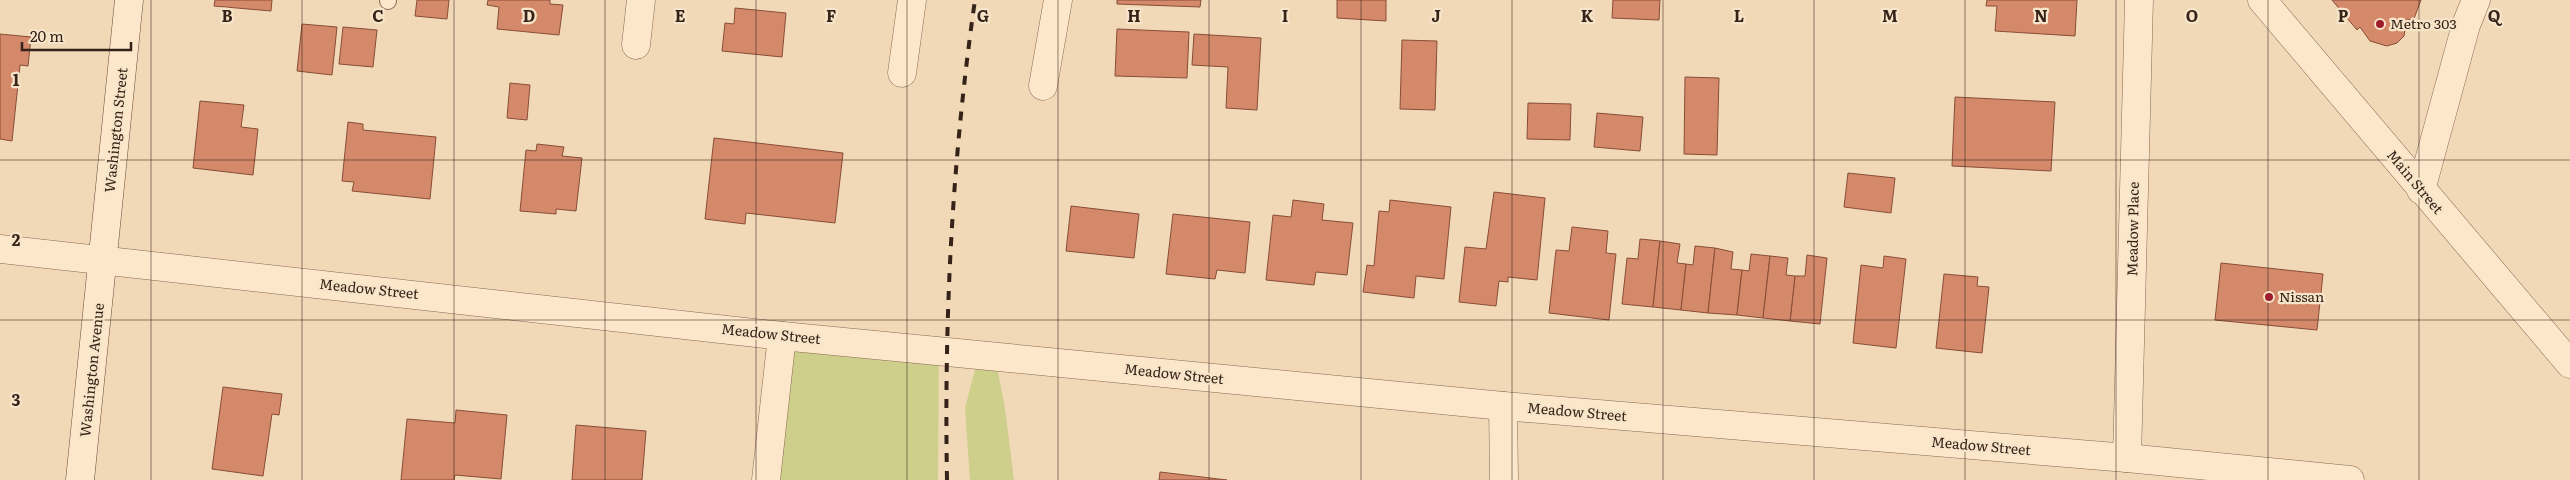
<svg xmlns="http://www.w3.org/2000/svg" width="2570" height="480" viewBox="0 0 2570 480" font-family="Literata,serif">
<style>
.green{fill:#cfcf8c}
.building{fill:#d3896a;stroke:#894d36}
.lines{fill:none;stroke-linecap:round;stroke-linejoin:round}
.service-casing{stroke:#886852;stroke-width:18}
.minor-casing{stroke:#886852;stroke-width:29}
.tertiary-casing{stroke:#886852;stroke-width:29}
.secondary-casing{stroke:#694936;stroke-width:29}
.service{stroke:#fce7cb;stroke-width:16}
.minor{stroke:#fce7cb;stroke-width:28}
.tertiary{stroke:#fce7cb;stroke-width:28}
.secondary{stroke:#fce7cb;stroke-width:28}
.rail{stroke:#352319;stroke-width:4;stroke-dasharray:9 9;stroke-linecap:butt}
.grid{fill:none;stroke:#352319;stroke-width:1;stroke-opacity:0.55}
.poi-dot{fill:#9c1d2e;stroke:#f8e4c8;stroke-width:2}
.labels{text-anchor:middle;stroke-width:4.5;stroke-linejoin:round;paint-order:stroke}
.poi-label{font-size:14px;fill:#352319;stroke:#f8e4c8;text-anchor:start}
.street-label{font-size:14px;fill:#352319;stroke:#f8e4c8}
.grid-label{font-size:16px;text-anchor:middle;font-weight:bold;fill:#352319;stroke:#f8e4c8;stroke-width:4.5;stroke-linejoin:round;paint-order:stroke}
</style>
<rect width="100%" height="100%" fill="#f1d9b8"/>
<g class="green">
<path d="M781 333 939 346 938 480H766Z"/>
<path d="M980 351 994 352 1005 408 1014 480H970L965 408Z"/>
</g>
<g class="building">
<path d="M215 0H272L271 11 214 6Z"/>
<path d="M417 0H449L447 19 415 16Z"/>
<path d="M488 0H550V4L563 5 559 35 497 29 499 7 487 5Z"/>
<path d="M1117 0H1201L1200 7 1117 4Z"/>
<path d="M1337 0H1386V21L1337 18Z"/>
<path d="M1613 0H1660L1659 20 1612 18Z"/>
<path d="M1987 0H2077L2075 36 1995 31 1997 6H1986Z"/>
<path d="M2332 0H2421L2413 21 2407 19 2404 36 2397 43 2387 46 2370 41 2360 27 2357 30Z"/>
<path d="M735 8 786 13 782 57 722 51 725 23 734 24Z"/>
<path d="M302 24 337 27 332 75 297 71Z"/>
<path d="M343 27 377 30 373 67 339 64Z"/>
<path d="M1117 29 1189 32 1187 78 1115 76Z"/>
<path d="M0 34 31 37 28 66 20 65 12 141 0 139Z"/>
<path d="M1194 34 1261 38 1257 110 1226 108 1228 67 1192 65Z"/>
<path d="M1402 40 1437 41 1435 110 1400 109Z"/>
<path d="M1685 77 1719 78 1717 155 1684 154Z"/>
<path d="M510 83 530 85 527 120 507 118Z"/>
<path d="M1955 97 2055 102 2051 171 1952 166Z"/>
<path d="M200 101 244 105 241 127 258 129 253 175 193 168Z"/>
<path d="M1528 103 1571 104 1570 140 1527 139Z"/>
<path d="M1597 113 1643 117 1640 151 1594 147Z"/>
<path d="M348 122 363 124V130L436 137 430 199 352 191 354 182 342 181Z"/>
<path d="M714 138 843 153 835 223 746 213 745 224 705 219Z"/>
<path d="M537 144 564 147 562 156 582 158 576 211 556 209V214L520 211 526 150 536 151Z"/>
<path d="M1848 173 1895 178 1891 213 1844 207Z"/>
<path d="M1494 192 1545 198 1537 280 1508 277V282L1499 281 1496 306 1459 302 1465 247 1486 249Z"/>
<path d="M1293 200 1324 204 1322 220 1353 223 1347 275 1316 272 1314 285 1266 280 1273 215 1291 217Z"/>
<path d="M1390 200 1451 207 1444 279 1416 276 1414 298 1363 292 1367 265 1374 266 1379 211 1389 212Z"/>
<path d="M1071 206 1139 214 1134 258 1066 251Z"/>
<path d="M1173 214 1250 222 1245 273 1217 270 1215 279 1166 274Z"/>
<path d="M1572 227 1608 231 1606 253 1616 254 1609 320 1549 313 1556 250 1569 251Z"/>
<path d="M1640 239 1660 241 1653 307 1622 304 1627 258 1638 259Z"/>
<path d="M1660 241 1680 244 1677 263 1686 264 1681 310 1653 307Z"/>
<path d="M1695 246 1715 248 1708 313 1681 310 1686 264 1693 265Z"/>
<path d="M1715 248 1733 252 1731 269 1742 270 1737 315 1708 313Z"/>
<path d="M1751 254 1770 256 1763 318 1737 315 1742 270 1749 271Z"/>
<path d="M1807 255 1827 258 1820 324 1790 321 1795 276H1805Z"/>
<path d="M1770 256 1788 258 1786 275 1795 276 1790 321 1763 318Z"/>
<path d="M1884 256 1906 259 1896 348 1853 343 1861 265 1883 268Z"/>
<path d="M2221 263 2323 274 2317 330 2215 320Z"/>
<path d="M1944 274 1978 277 1977 286 1989 287 1982 353 1936 348Z"/>
<path d="M223 387 282 394 279 415 272 414 263 476 212 469Z"/>
<path d="M456 410 507 415 501 479 455 475 454 480H401L407 419 455 423Z"/>
<path d="M576 425 646 431 642 480H572Z"/>
<path d="M1160 472 1227 480H1159Z"/>
</g>
<g class="lines">
<g class="service-casing">
<path id="service" d="M388 1V0"/>
</g>
<g class="minor-casing">
<g id="minor">
<path d="M636 45 641 0"/>
<path d="M902 73 912 0"/>
<path d="M1043 86 1058 0"/>
<path d="M2421 190 2466 25 2476 0"/>
<path d="M1503 406 1504 480"/>
<path d="M2127 458 2139 0"/>
<path d="M766 480 782 336"/>
</g>
</g>
<g class="tertiary-casing">
<g id="tertiary">
<path d="M2262 0 2570 364"/>
<path d="M0 249 782 336 1503 406 2127 458 2350 480"/>
</g>
</g>
<g class="secondary-casing">
<path id="secondary" d="M80 480 129 0"/>
</g>
<use href="#service" class="service"/>
<use href="#minor" class="minor"/>
<use href="#tertiary" class="tertiary"/>
<use href="#secondary" class="secondary"/>
<path class="rail" d="M947 480C944 319 952 159 975 0"/>
</g>
<path class="grid" d="M151 0V480M302 0V480M454 0V480M605 0V480M756 0V480M907 0V480M1058 0V480M1209 0V480M1361 0V480M1512 0V480M1663 0V480M1814 0V480M1965 0V480M2116 0V480M2268 0V480M2419 0V480M0 160H2570M0 320H2570"/>
<g class="poi-dot">
<circle cx="2380" cy="24" r="5"/>
<circle cx="2269" cy="297" r="5"/>
</g>
<g class="labels">
<g class="poi-label">
<text x="2390" y="29">Metro 303</text>
<text x="2279" y="302">Nissan</text>
</g>
<g class="street-label">
<text transform="translate(116 130) rotate(-84)" y="5">Washington Street</text>
<text transform="translate(2415 182) rotate(50)" y="5">Main Street</text>
<text transform="translate(2133 229) rotate(-89)" y="5">Meadow Place</text>
<text transform="translate(369 289) rotate(6)" y="5">Meadow Street</text>
<text transform="translate(771 334) rotate(6)" y="5">Meadow Street</text>
<text transform="translate(92 370) rotate(-84)" y="5">Washington Avenue</text>
<text transform="translate(1174 374) rotate(6)" y="5">Meadow Street</text>
<text transform="translate(1577 412) rotate(5)" y="5">Meadow Street</text>
<text transform="translate(1981 446) rotate(5)" y="5">Meadow Street</text>
</g>
</g>
<g class="grid-label">
<text x="227" y="22">B</text>
<text x="378" y="22">C</text>
<text x="529" y="22">D</text>
<text x="680" y="22">E</text>
<text x="831" y="22">F</text>
<text x="983" y="22">G</text>
<text x="1134" y="22">H</text>
<text x="1285" y="22">I</text>
<text x="1436" y="22">J</text>
<text x="1587" y="22">K</text>
<text x="1739" y="22">L</text>
<text x="1890" y="22">M</text>
<text x="2041" y="22">N</text>
<text x="2192" y="22">O</text>
<text x="2343" y="22">P</text>
<text x="2494" y="22">Q</text>
<text x="16" y="86">1</text>
<text x="16" y="246">2</text>
<text x="16" y="406">3</text>
</g>
<path d="M22 42v8h109v-8" fill="none" stroke="#352319" stroke-width="2.5"/>
<text x="30" y="42" font-size="15" fill="#352319" stroke="#f8e4c8" stroke-width="4" paint-order="stroke">20 m</text>
</svg>
